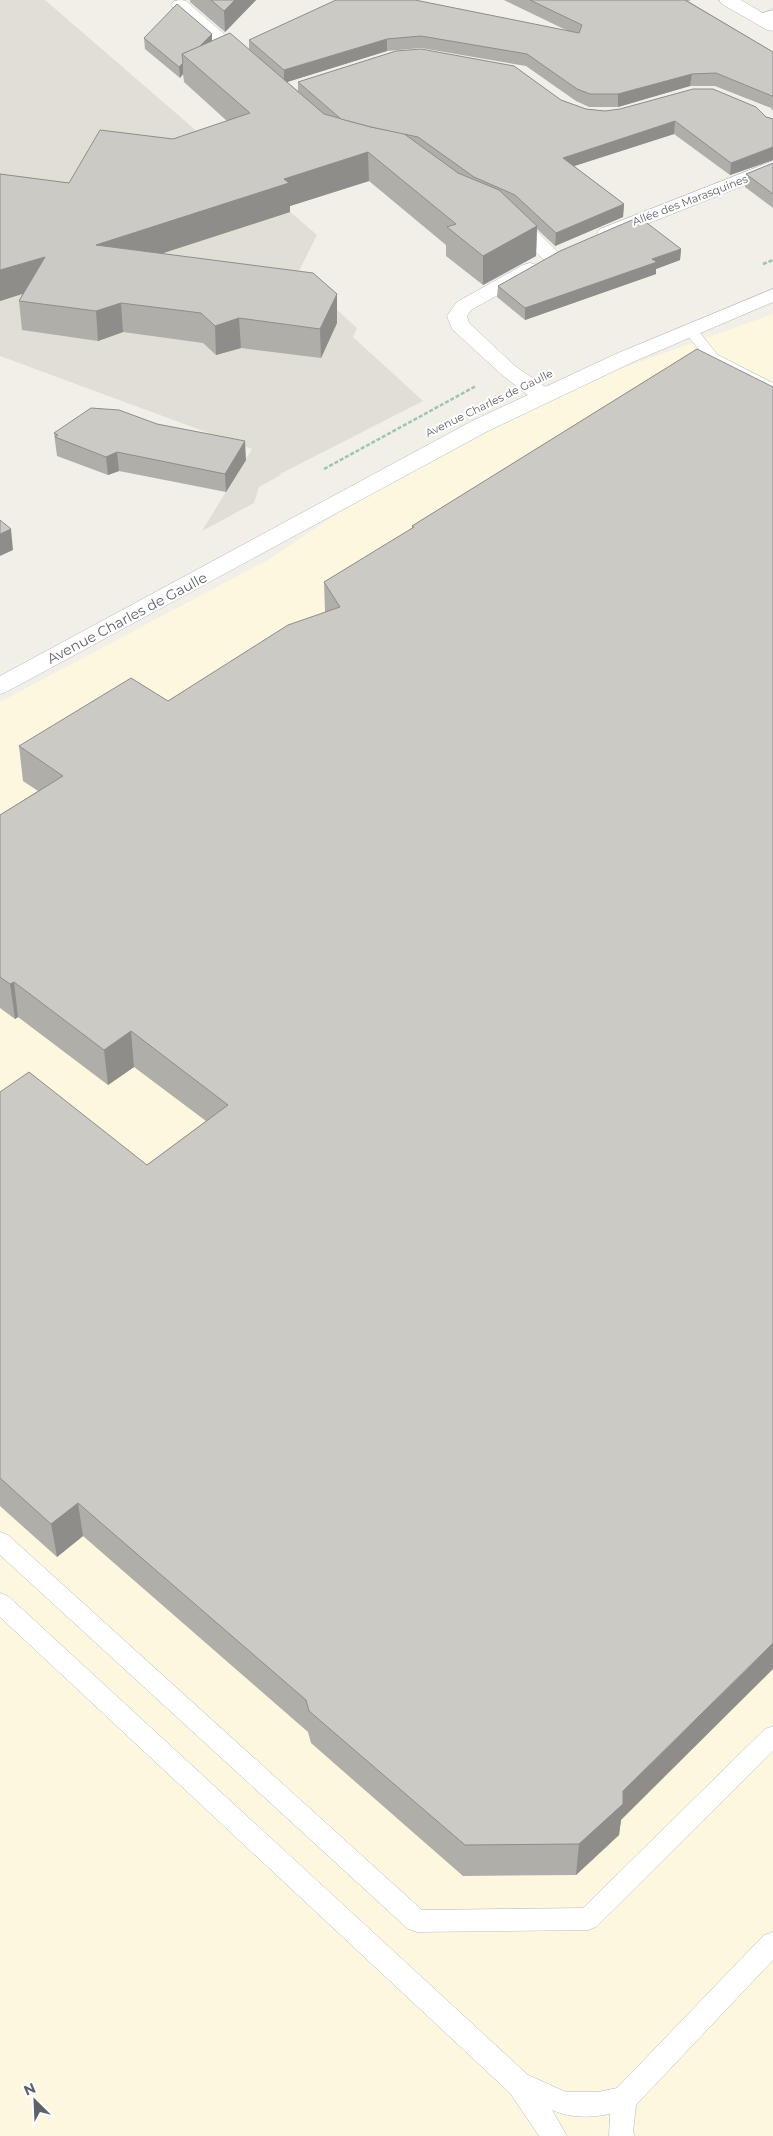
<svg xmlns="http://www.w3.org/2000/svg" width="773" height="2136" viewBox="0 0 773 2136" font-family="Montserrat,sans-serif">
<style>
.commercial{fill:#fef7e0}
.education{fill:#e1ded6}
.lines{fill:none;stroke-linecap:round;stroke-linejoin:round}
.lane-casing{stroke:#b5b8bc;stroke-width:1}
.street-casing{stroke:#b5b8bc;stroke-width:1}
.secondary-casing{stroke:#b6babf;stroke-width:1}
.path{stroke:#9cc7a9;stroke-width:2.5;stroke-dasharray:4 2;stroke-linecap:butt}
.lane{fill:#fff;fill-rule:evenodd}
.street{fill:#fff;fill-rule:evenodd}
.secondary{fill:#fff;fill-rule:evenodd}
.wall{fill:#afaea9}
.shaded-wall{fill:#8f8d8a}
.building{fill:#cccac5;stroke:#8f8d8a}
.labels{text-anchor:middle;stroke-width:4;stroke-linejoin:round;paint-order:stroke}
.far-street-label{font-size:11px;fill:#5f6368;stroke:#fff}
.street-label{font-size:14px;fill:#5f6368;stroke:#fff}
</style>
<rect width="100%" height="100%" fill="#f1efe8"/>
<path class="commercial" d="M773 314V2136H0V702L268 560 359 499 584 382Z"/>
<path class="education" d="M0 0H45L317 235 291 287 314 289 357 328 353 337 423 401 280 474 281 475 259 487 254 503 202 531 252 449 0 356Z"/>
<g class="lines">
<g class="lane-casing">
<g id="lane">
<path d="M690 326 695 327 718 355 773 383V393L708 361 683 330 685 327Z"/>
<path d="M0 1532 8 1535 422 1910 583 1908 765 1729 773 1726V1751L596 1927 588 1930 417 1932 408 1929 0 1555Z"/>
<path d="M0 1593 8 1596 528 2075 566 2092H598L617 2088 764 1935 773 1932V1960L636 2105 633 2132 635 2136H609L610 2114C590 2118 570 2118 552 2110L567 2136H539L510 2093 0 1617Z"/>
</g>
</g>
<g class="street-casing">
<g id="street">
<path d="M181 0 186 1 253 59 256 63 253 67 247 69 241 67 174 9 171 5 174 1Z"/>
<path d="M773 10V21L762 24 756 23 753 19 756 15Z"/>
<path d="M773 161V174L614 237 607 239 600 237 597 233 600 229Z"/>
<path d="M510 210 517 212 559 253 562 257 559 261 552 263 545 261 503 220 500 216 503 212Z"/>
<path d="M530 263 537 265 540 269 537 273 471 310 467 316 469 323 515 366 550 390 553 395 550 400 542 401 534 400 501 374 452 329 447 316 457 302 523 265Z"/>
</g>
</g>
<g class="secondary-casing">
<g id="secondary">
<path d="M719 0H741L773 19V31L767 30 722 4Z"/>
<path d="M773 289V302L633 362 488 431 8 691 0 694V676L472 421 618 353Z"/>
</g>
</g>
<g class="path">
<path d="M763 264 773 260"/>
<path d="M324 469 476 386"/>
</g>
<use href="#lane" class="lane"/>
<use href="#street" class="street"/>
<use href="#secondary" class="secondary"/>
</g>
<g class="wall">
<path d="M190 0H256L225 32 190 2Z"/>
<path d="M504 0H691L688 1 773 52V111L771 108 715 86H690L618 107H589L576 101 526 66 421 48 387 51 287 82 298 91V82L561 100 586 109 605 111 766 117 773 119V160L730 175 674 134 574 166 624 204 623 217 555 246 537 229 536 256 483 285 446 256V245L369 181 290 206V212L162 253 337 294V323L321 358 241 348 216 355 203 343 123 332 98 341 22 330 19 301 23 293 0 301V174L69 183 173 139 227 121 184 82 183 74 180 78 145 49 144 38 212 41 249 50V40L568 31Z"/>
<path d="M773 163V208L745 187 746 174Z"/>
<path d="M681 249 680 260 656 269V274L525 320 497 297 498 286Z"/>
<path d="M697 349 621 1820 619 1835 576 1875 463 1876 311 1743 308 1732 83 1536 57 1557 0 1506V1092L147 1165 206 1121 134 1067 108 1085 18 1017 15 1019 0 1008V815L38 791 23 781 19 746 168 701 325 612 324 582 412 529V526Z"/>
<path d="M54 433 246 460 226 492 119 471 108 475 57 456Z"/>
</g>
<g class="shaded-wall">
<path d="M235 0H256L225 32 224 11Z"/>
<path d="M212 34V45L188 58Z"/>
<path d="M387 39V51L284 83V70Z"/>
<path d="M183 63V74L180 78 179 67Z"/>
<path d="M692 74 690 86 618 107V94Z"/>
<path d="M675 121 674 134 562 170 563 158Z"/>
<path d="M773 147V160L730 175 731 163Z"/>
<path d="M368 152 369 181 290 206V212L99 274 96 245 284 179Z"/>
<path d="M624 204 623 217 555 246 556 233Z"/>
<path d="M537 226 536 256 483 285V256Z"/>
<path d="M681 249 680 260 656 269V274L525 320V308L652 259Z"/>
<path d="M45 257 48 286 0 301V270Z"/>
<path d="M337 294V323L321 358 320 329Z"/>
<path d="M121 303 123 332 98 341 96 311Z"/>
<path d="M239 318 241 348 216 355 215 326Z"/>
<path d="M245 441 246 460 226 492 225 474Z"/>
<path d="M117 452 119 471 108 475 106 457Z"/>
<path d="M11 529 13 550 0 556V534Z"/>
<path d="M14 982 18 1017 15 1019 10 984Z"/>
<path d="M131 1031 134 1067 108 1085 104 1050Z"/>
<path d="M78 1503 83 1536 57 1557 51 1524Z"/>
<path d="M773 1643V1669L621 1820 619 1835 576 1875 579 1844 623 1791Z"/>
</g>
<g class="building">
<path d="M211 0H235L224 11Z"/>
<path d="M336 0H415L579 33 582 25 530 0H685L773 52V97L772 96 716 73 692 74 618 94H590L577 89 527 54 421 36 387 39 284 70 249 40Z"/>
<path d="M177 4 212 34 199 47 182 54 183 63 179 67 144 38Z"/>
<path d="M230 33 324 114 371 127 403 133 458 173 499 190 537 226 483 256 447 227 456 224 368 152 284 179 289 183 96 245 313 273 337 294 320 329 239 318 215 326 201 313 121 303 96 311 19 301 45 257 0 270V174L69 183 100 130 173 139 250 113 182 54Z"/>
<path d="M421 49 514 66 561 100 586 109 605 111 620 109 693 89H713L756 107 766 117 773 119V147L731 163 675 121 563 158 624 204 556 233 515 195 474 177 418 137 371 127 341 119 298 82 396 51Z"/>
<path d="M773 163V194L746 174Z"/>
<path d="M639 217 681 249 652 259 657 262 525 308 498 286 560 251Z"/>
<path d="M697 349 773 387V1643L623 1791V1804L579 1844 465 1845 309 1711 306 1700 78 1503 51 1524 0 1478V1092L29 1072 147 1165 228 1105 131 1031 104 1050 14 982 10 984 0 977V815L63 776 19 746 131 678 168 701 288 625 340 607 324 582 414 527 412 526Z"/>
<path d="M91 408 119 410 157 424 245 441 225 474 117 452 106 457 55 437 58 435 54 433Z"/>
<path d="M0 520 11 529 0 534Z"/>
</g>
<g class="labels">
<g class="far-street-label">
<text transform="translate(690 200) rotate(-21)" y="4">Allée des Marasquines</text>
<text transform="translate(489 403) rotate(-26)" y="4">Avenue Charles de Gaulle</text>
</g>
<g class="street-label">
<text transform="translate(127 618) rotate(-28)" y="5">Avenue Charles de Gaulle</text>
</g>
</g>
<g transform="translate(35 2101) rotate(336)" stroke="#ffffff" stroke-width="4" paint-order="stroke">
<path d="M0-4L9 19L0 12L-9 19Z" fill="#5f6368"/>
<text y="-8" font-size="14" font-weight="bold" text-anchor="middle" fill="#5f6368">N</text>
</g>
</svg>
